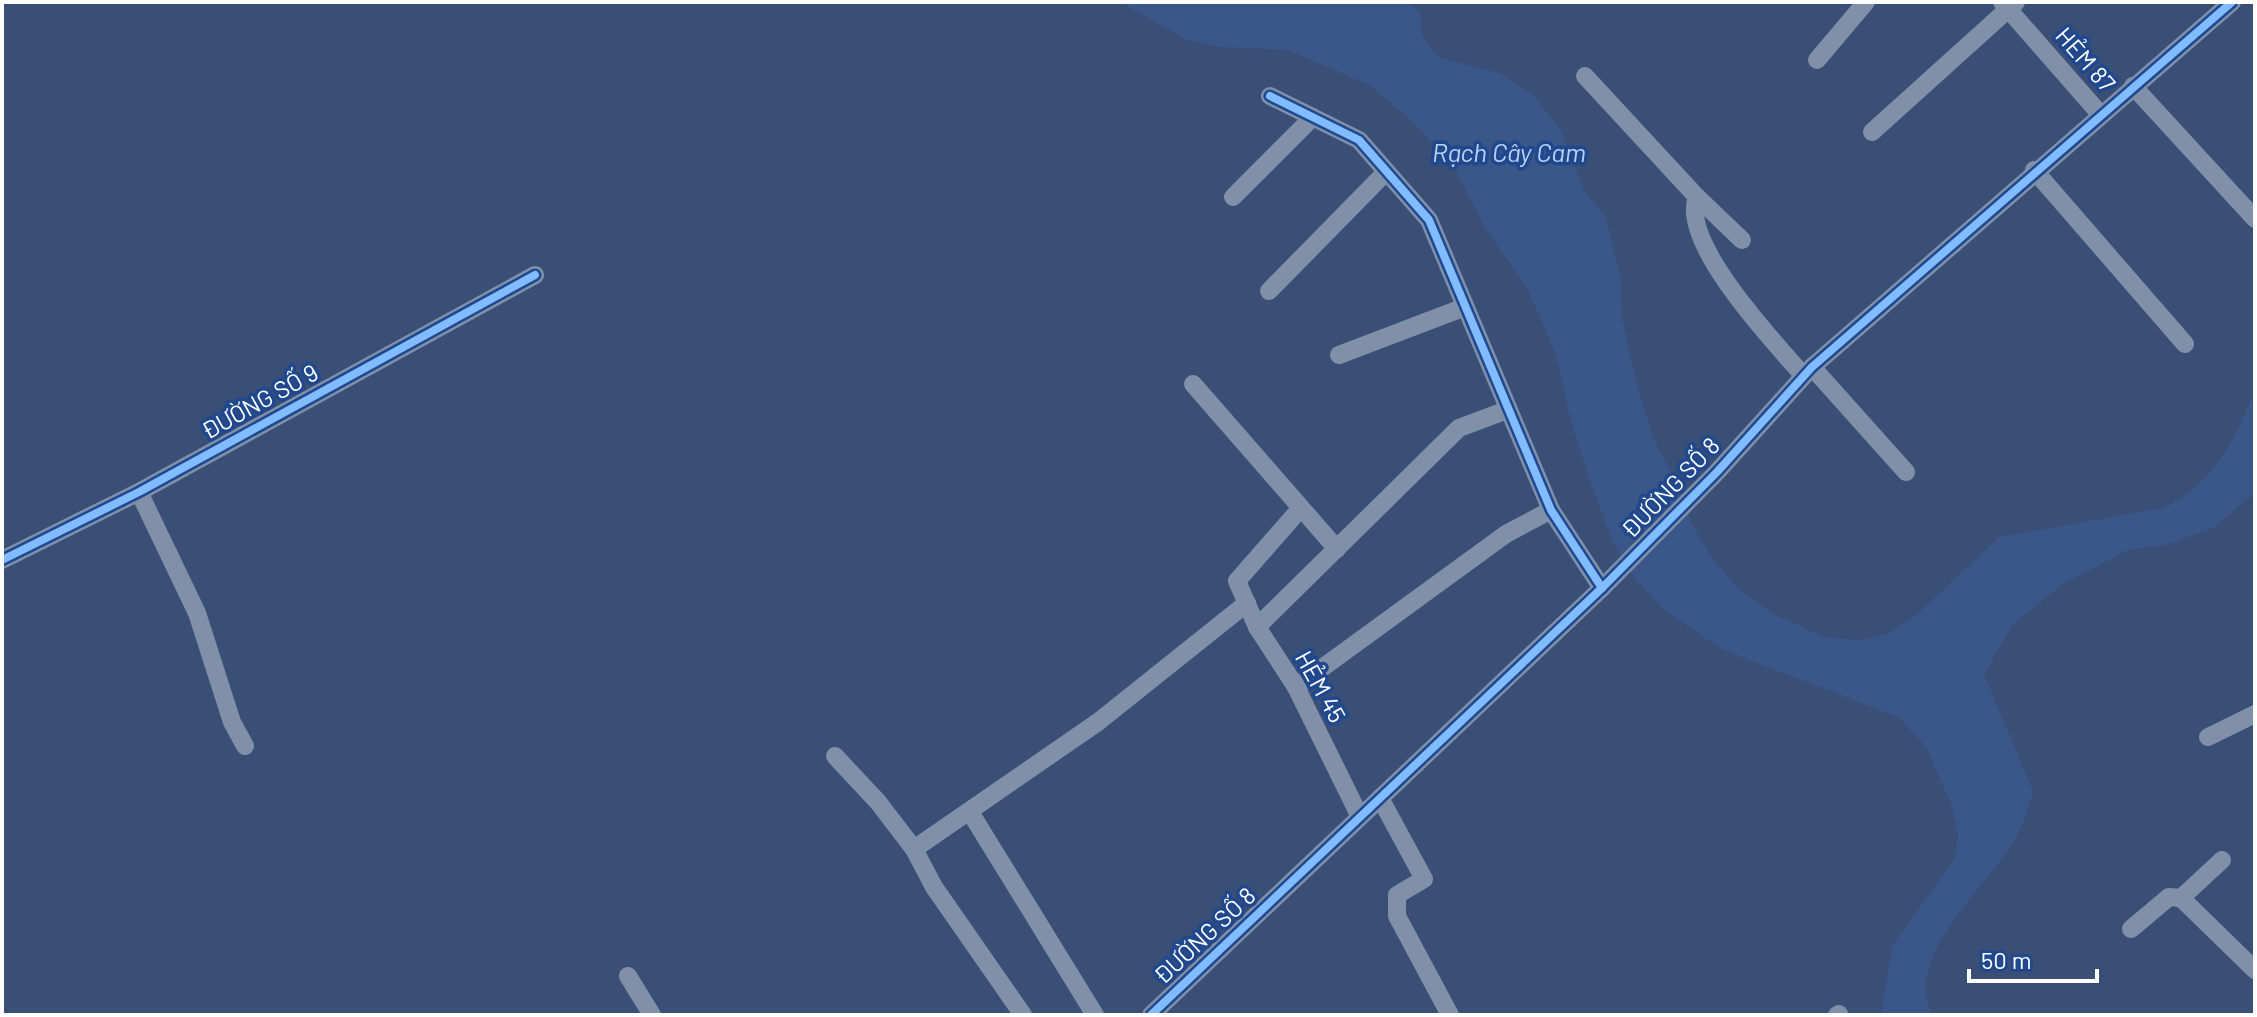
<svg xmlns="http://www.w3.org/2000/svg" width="2257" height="1017" viewBox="0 0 2257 1017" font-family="Barlow,sans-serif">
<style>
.water{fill:#3b5688}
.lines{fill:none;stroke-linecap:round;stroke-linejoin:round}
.minor{stroke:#8090a9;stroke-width:18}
.cycleway-casing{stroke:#20488e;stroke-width:13}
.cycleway{stroke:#80bcff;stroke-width:8}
.labels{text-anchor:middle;stroke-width:7;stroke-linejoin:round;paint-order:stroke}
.street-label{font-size:24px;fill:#fff;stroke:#20488e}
.water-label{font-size:26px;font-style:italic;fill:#bcd1f3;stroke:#20488e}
</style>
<rect width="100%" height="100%" fill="#394f75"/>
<path class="water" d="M1120 2H1408L1421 13 1422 35 1437 57 1500 73 1533 95 1560 128 1585 192 1606 217 1621 279 1622 317 1636 382 1654 440 1683 494 1691 523 1711 556 1734 585 1773 614 1825 637 1860 640 1888 634 1914 617 1999 537 2162 508C2210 489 2240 434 2255 387V492L2215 527 2166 545 2131 549 2063 584 2013 624 1984 674 2033 791C2029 807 2024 823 2016 838 1990 884 1900 959 1933 1015H1881L1892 946 1955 858 1958 835 1952 806 1926 747 1898 717 1721 649 1663 609 1633 576 1613 542 1591 484 1570 419 1557 357 1528 290 1485 228 1454 167 1411 120 1369 85 1288 50 1220 47 1185 39Z"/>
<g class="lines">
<g class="minor">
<path d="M2002 2 2100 114"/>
<path d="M1817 60 1866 2"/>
<path d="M1585 76 1697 197C1679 242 1774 342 1803 375"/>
<path d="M2133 86 2255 219"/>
<path d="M1270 96 1359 140 1429 220 1551 510 1602 588"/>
<path d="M1872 132 2016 2"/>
<path d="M2034 170 2185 344"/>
<path d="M1233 197 1313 117"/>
<path d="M1697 197 1742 240"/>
<path d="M1269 291 1386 172"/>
<path d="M1339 355 1465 307"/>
<path d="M1812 367 1906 472"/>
<path d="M1193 384 1337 549"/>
<path d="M139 492 197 613 232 722 245 746"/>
<path d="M1300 509 1237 581 1257 627 1296 687 1360 817"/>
<path d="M2 560 139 492 535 275"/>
<path d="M1257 627 1459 428 1507 410"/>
<path d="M1296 687 1506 534 1551 510"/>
<path d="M2208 737 2255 714"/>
<path d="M835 756 878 802 914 849 934 887 1023 1015"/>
<path d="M1380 798 1424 879 1397 895V916L1450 1015"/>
<path d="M970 812 1095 1015"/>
<path d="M914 849 1098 722 1247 603"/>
<path d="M2181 898 2255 970"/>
<path d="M2181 898 2222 860"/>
<path d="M2131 929 2169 897 2181 898"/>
<path d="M628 976 652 1015"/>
<path d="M1151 1015 1602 588 1717 472 1812 367 2232 2"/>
<path d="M1837 1015 1839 1014"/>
</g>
<g class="cycleway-casing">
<g id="cycleway">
<path d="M1270 96 1359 140 1429 220 1551 510 1602 588"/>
<path d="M2 560 139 492 535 275"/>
<path d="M1151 1015 1602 588 1717 472 1812 367 2232 2"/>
</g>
</g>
<use href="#cycleway" class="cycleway"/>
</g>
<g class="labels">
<g class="street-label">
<text transform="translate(2085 60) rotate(49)" y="8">HẺM 87</text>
<text transform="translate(260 402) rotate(-29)" y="8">ĐƯỜNG SỐ 9</text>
<text transform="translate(1671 488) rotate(-46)" y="8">ĐƯỜNG SỐ 8</text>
<text transform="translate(1320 687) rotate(61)" y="8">HẺM 45</text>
<text transform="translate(1205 936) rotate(-43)" y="8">ĐƯỜNG SỐ 8</text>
</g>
<g class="water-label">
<text x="1509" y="162">Rạch Cây Cam</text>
</g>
</g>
<rect width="2257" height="1017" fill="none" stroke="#ffffff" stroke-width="8"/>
<path d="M1969 969v12h128v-12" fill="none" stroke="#ffffff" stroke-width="4"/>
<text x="1981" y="969" font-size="24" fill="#ffffff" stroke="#20488e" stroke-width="6" paint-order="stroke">50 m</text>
</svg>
